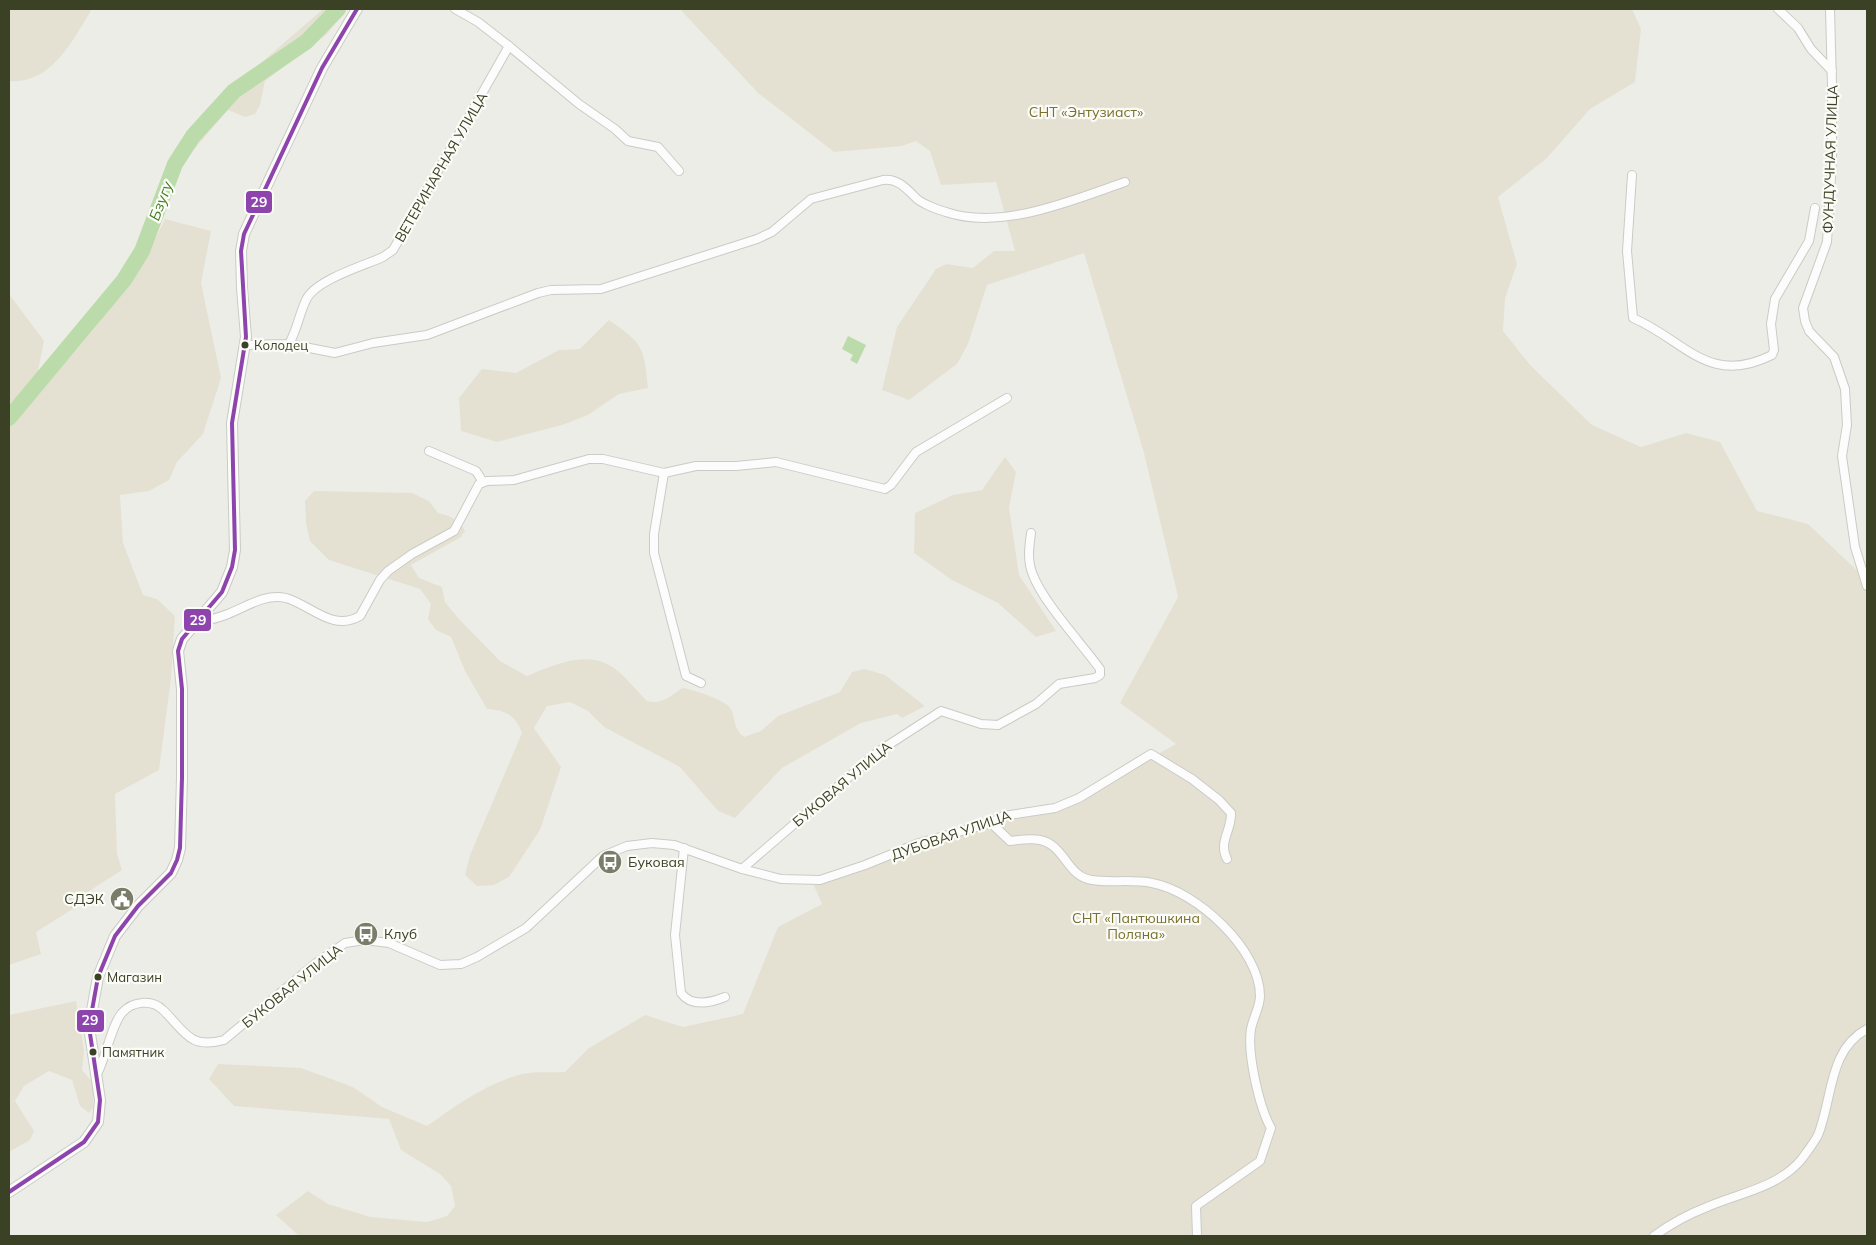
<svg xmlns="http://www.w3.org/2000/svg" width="1876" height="1245" viewBox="0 0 1876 1245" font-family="Mulish,sans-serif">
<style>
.green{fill:#e5e1d2}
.water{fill:#bbdbaa}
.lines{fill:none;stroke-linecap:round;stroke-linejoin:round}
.river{stroke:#bbdbaa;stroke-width:16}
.minor-casing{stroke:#cacbc5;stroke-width:10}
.tertiary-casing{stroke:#cacbc5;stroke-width:12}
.minor{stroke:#fcfcfc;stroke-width:8}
.tertiary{stroke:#fcfcfc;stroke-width:10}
.bus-1-casing{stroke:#fbfbf7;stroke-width:8}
.bus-1{stroke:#8e44ad;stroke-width:4}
.bus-dot{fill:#3a4124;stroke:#fbfbf7;stroke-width:2}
.labels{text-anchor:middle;stroke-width:4.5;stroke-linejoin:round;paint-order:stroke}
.bus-label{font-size:13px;fill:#3a4124;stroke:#fbfbf7;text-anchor:start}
.park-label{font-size:14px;fill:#79712e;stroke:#fbfbf7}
.street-label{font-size:14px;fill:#3a4124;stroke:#fbfbf7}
.poi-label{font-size:14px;fill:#3a4124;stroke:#fbfbf7;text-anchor:start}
.water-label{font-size:15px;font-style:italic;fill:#3d7e1e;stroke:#fbfbf7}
.line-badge{stroke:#fbfbf7;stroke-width:2}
.badge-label{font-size:14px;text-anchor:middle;font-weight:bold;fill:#fff}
</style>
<rect width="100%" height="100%" fill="#edede8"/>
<g class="green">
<path d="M9 9H92C73 40 51 85 9 81Z"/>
<path d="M323 9H347L326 35 265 81 260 105 255 114 245 117 228 110 190 154 178 174 219 99Z"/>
<path d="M680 9H1632L1641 29 1635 82 1590 109 1547 158 1498 197 1517 264 1505 298 1503 331 1531 366 1592 425 1641 447 1686 433 1720 442 1757 511 1808 524 1864 577 1867 586V1236H299L276 1215 308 1191 328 1204 371 1217 427 1222 447 1216 455 1206 451 1186 440 1174 401 1150 389 1119 234 1106 209 1079 218 1064 301 1068 353 1087 382 1107 427 1126C456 1105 487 1083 522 1074 536 1071 552 1073 565 1072L589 1048 645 1015 683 1027 743 1014 778 927 822 904 812 881 1009 813 1055 810 1176 744 1120 703 1178 597 1144 453 1084 253 987 285 968 344 957 364 909 400 882 390 897 327 936 269 946 264 973 268 994 251H1015L996 182 941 185 930 151 916 141 902 146 834 152 758 93Z"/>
<path d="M165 219 211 231 201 283 221 378 203 434 177 462 169 480 149 491 120 495 123 543 143 595 157 599 175 616 171 678 159 770 115 794 117 854 122 870 74 901 76 907 36 932 41 954 9 965V294L44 341 32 401C82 344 133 288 165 219Z"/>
<path d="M609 320C643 344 644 346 648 388L619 394 588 415 562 425 497 442 461 431 459 398 482 369 516 373 559 350 580 349Z"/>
<path d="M1005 457 1016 472 1009 507 1019 575 1056 631 1036 637 998 603 952 580 914 553 915 513 953 495 982 490Z"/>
<path d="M314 491 412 493 429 501 438 513C449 515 461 521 465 531L461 537 411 565 419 578 442 587 445 602 458 618 500 661 527 676C553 665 587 649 614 668 626 677 637 691 647 701 661 705 671 696 682 688 692 689 726 700 731 709 736 720 733 728 744 737L761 731 778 716 840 692 852 672 865 669 885 675 925 706 902 718 897 714 861 723 782 768 735 818 718 811 680 767 604 727 588 711 570 702 547 706 534 728 561 767 540 830 509 877 494 885 477 886 465 875 470 855 522 733C515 715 506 710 487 709L465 671 451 637 436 630 428 619 431 604 420 589 329 560 310 541 306 523 305 501Z"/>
<path d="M76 1001 84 1050 82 1070 94 1084 93 1108 89 1113 80 1106 72 1080 49 1071 24 1086 15 1101 34 1131 30 1140 9 1152V1015Z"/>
</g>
<path class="water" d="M848 336 866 345 857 364 850 360 853 355 842 349Z"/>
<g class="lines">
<path class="river" d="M9 418 124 280 142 251 175 164 193 136 234 91 306 42 338 9"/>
<g class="minor-casing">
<g id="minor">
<path d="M455 9 478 22 509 46 579 104 615 129 628 141 658 147 679 171"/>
<path d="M1778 9 1798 28 1811 49 1832 71"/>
<path d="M1830 9 1832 85V160L1827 242 1803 308 1805 321 1809 331 1834 357 1845 389 1847 425 1842 456 1855 547 1867 586"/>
<path d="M1632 175 1627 251 1633 318C1685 340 1708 387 1772 355L1774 350 1771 324 1775 299 1809 241 1815 208"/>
<path d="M289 344 335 353 373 343 427 335 538 293 551 290 601 289 757 239 772 232 811 199 883 180C897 178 906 188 915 197 920 203 938 210 946 212 1001 231 1073 200 1125 182"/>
<path d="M246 345 289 344C297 330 299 315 306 300 315 280 363 266 383 257L393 250 509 46"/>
<path d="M429 451 476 471 483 482"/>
<path d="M664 473 654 534V553L686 676 701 683"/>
<path d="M198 623C208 620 218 618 228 614 246 607 265 593 286 598 311 605 332 632 360 616L380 580 388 571 412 554 454 531 479 484 487 481 514 480 589 459H603L664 473 696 466H736L776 462 885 489 891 485 916 452 1007 398"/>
<path d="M991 823 1010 841C1019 840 1030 838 1040 840 1065 845 1067 877 1092 880 1111 883 1132 879 1152 883 1196 891 1260 949 1260 996 1260 1007 1253 1018 1251 1029 1247 1053 1259 1107 1271 1128L1260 1161 1196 1206 1197 1236"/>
<path d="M684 848 675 935 681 993C691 1007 710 1003 725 997"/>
<path d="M742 869 879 751 941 711 981 724 998 725 1036 704 1059 684 1095 678 1100 675V669C1082 644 1043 602 1033 575 1027 561 1029 548 1031 533"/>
<path d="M97 1074C106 1057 112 1024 122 1013 132 1001 152 999 163 1010 184 1030 189 1050 224 1040L316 963 345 943 365 940 389 943 440 965 461 964 477 957 526 928 603 856 627 846 652 843 674 845 742 869 781 879 820 880 865 865 919 843 991 823 1003 816 1055 808 1079 798 1151 754 1192 779 1219 800 1231 813C1232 830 1218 842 1227 859"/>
<path d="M1654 1236C1669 1225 1689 1214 1707 1207 1739 1193 1777 1188 1801 1160 1806 1153 1814 1143 1818 1135 1833 1098 1828 1050 1867 1029"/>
</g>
</g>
<g class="tertiary-casing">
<path id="tertiary" d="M9 1192 84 1142 98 1122 100 1100 89 1027 98 977 115 936 138 906 171 873 177 860 180 848 182 778V689L178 651 182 639 222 592 232 567 235 550 232 423 246 337 242 288 241 251 244 234 322 68 357 9"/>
</g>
<use href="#minor" class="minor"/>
<use href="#tertiary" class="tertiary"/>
<g class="bus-1-casing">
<path id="bus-1" d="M9 1192 84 1142 98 1122 100 1100 89 1027 98 977 115 936 138 906 171 873 177 860 180 848 182 778V689L178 651 182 639 222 592 232 567 235 550 232 423 246 337 241 251 244 234 322 68 357 9"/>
</g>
<use href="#bus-1" class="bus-1"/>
</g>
<defs>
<g id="bus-disc" transform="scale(1.25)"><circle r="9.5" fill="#797d69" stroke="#fbfbf7"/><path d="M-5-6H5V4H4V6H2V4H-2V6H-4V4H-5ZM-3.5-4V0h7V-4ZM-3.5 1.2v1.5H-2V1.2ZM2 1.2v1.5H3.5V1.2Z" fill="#fff"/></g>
<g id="civic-disc" transform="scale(1.25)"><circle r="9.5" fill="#797d69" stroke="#fbfbf7"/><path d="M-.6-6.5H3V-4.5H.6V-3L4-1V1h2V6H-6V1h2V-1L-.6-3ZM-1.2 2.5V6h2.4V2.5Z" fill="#fff"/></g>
</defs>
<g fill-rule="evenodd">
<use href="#bus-disc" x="610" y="862"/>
<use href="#civic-disc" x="122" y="899"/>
<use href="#bus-disc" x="366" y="934"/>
</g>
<g class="bus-dot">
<circle cx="245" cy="345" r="4.5"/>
<circle cx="98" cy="977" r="4.5"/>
<circle cx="93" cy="1052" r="4.5"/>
</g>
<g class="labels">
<g class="bus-label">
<text x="254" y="350">Колодец</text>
<text x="107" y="982">Магазин</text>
<text x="102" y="1057">Памятник</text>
</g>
<g class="park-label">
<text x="1086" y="117">СНТ «Энтузиаст»</text>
<text x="1136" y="923">СНТ «Пантюшкина<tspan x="1136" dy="16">Поляна»</tspan></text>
</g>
<g class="street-label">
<text transform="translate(1830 159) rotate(-88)" y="5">ФУНДУЧНАЯ УЛИЦА</text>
<text transform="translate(441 167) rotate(-60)" y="5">ВЕТЕРИНАРНАЯ УЛИЦА</text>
<text transform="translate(842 784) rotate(-40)" y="5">БУКОВАЯ УЛИЦА</text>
<text transform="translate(951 835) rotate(-19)" y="5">ДУБОВАЯ УЛИЦА</text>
<text transform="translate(292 986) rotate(-39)" y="5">БУКОВАЯ УЛИЦА</text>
</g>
<g class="poi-label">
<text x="628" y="867">Буковая</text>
<text x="104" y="904" text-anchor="end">СДЭК</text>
<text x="384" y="939">Клуб</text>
</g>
<g class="water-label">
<text transform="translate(161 201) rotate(-69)" y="5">Бзугу</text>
</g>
</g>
<g class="line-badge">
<rect x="245" y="190" width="28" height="24" rx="5" fill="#8e44ad"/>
<rect x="183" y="608" width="29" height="24" rx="5" fill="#8e44ad"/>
<rect x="76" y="1009" width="29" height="24" rx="5" fill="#8e44ad"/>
</g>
<g class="badge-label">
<text x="259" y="207">29</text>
<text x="198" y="625">29</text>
<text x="90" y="1025">29</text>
</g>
<rect width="1876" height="1245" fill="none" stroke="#3a4124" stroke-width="20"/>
</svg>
